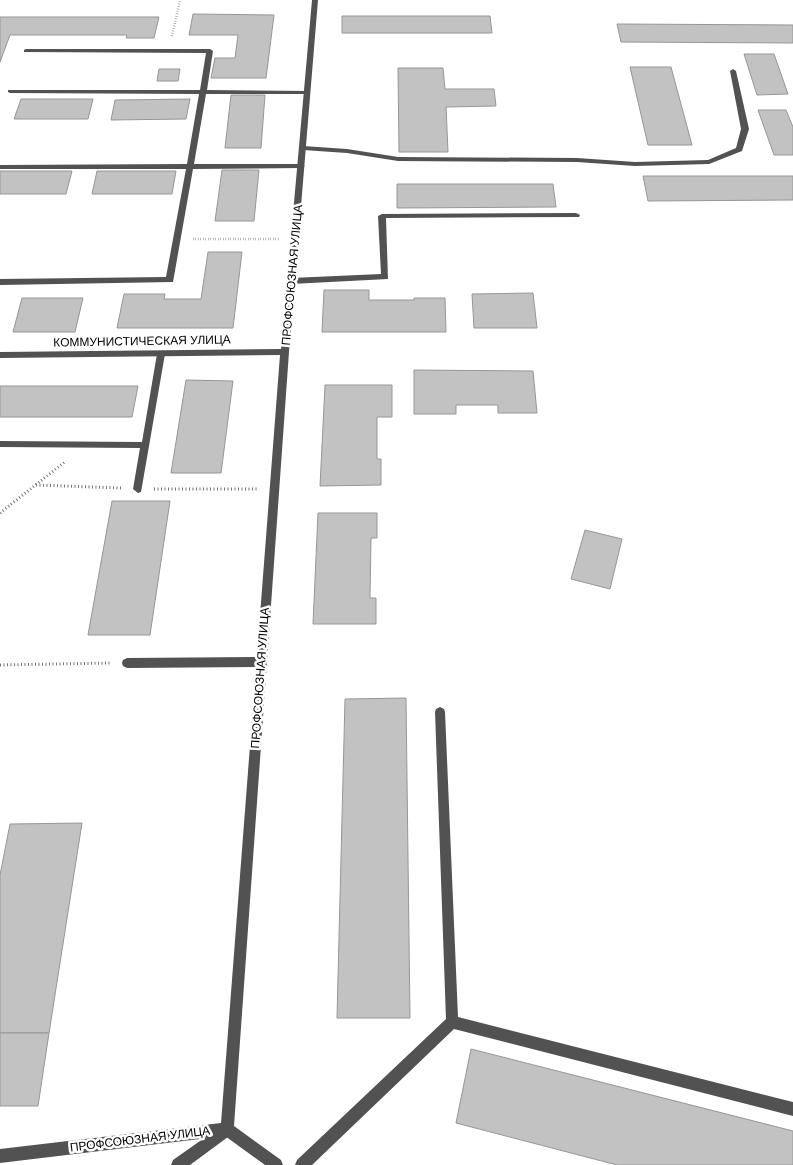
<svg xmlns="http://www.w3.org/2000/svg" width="793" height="1165" viewBox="0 0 793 1165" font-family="Helvetica,sans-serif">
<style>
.building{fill:#c2c2c2;stroke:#969696}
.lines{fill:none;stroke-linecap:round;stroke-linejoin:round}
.path-far1{stroke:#747474;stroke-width:2.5;stroke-dasharray:0.5 2;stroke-linecap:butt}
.path{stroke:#747474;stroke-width:3;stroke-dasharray:1 2.5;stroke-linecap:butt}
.service{fill:#525252;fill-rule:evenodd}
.minor{fill:#525252;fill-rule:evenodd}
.labels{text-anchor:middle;stroke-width:5;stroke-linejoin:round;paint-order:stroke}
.street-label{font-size:12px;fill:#000;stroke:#fff}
</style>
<rect width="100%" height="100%" fill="#fff"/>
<g class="building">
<path d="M193 14 274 15 266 78H211L215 58H235L238 35H189Z"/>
<path d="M342 16H490L492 33H342Z"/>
<path d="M0 17H159L154 38H126L127 35H10L0 62Z"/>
<path d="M617 24 793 25V43L621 42Z"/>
<path d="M744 54H774L788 94 757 95Z"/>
<path d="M630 67H671L692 145H648Z"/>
<path d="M398 68H443L445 89H494L496 106 446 107 448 152H399Z"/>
<path d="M159 69H180L178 81H157Z"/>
<path d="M231 95H265L261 148H225Z"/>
<path d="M21 99H93L88 119H14Z"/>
<path d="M190 99 186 119 111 120 115 100Z"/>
<path d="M758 110H786L793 127V155H774Z"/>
<path d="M222 170H259L254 221H215Z"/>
<path d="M0 171H72L66 194H0Z"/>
<path d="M97 171H176L172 194H92Z"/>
<path d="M643 176H793V200L648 201Z"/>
<path d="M397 184H553L556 207 397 208Z"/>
<path d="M208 252H242L233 328H117L124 294H165L164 299H201Z"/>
<path d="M324 290H369V300H414V298H445L446 332H322Z"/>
<path d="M533 293 537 328H474L472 294Z"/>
<path d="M22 298H83L75 332H13Z"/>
<path d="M414 370 533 371 537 413H498V405H456V414H414Z"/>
<path d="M186 380 233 381 221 473H171Z"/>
<path d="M325 385H392V417H377V459H381V485L320 486Z"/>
<path d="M0 386H138L132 417H0Z"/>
<path d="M112 501H170L150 635H88Z"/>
<path d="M318 513H377V538H371L370 598H376V624H313Z"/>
<path d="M585 530 622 539 610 589 571 579Z"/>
<path d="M406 698 410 1018H337L345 699Z"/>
<path d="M82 823 49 1033H0V875L10 824Z"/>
<path d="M0 1033H49L38 1106H0Z"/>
<path d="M471 1049 793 1131V1165H617L456 1123Z"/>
</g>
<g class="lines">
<g class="path-far1">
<path d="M172 36 180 0"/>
<path d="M193 239H279"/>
</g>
<g class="path">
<path d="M36 485 121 488"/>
<path d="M154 489H258"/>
<path d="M0 513 66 461"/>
<path d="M0 665 111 663"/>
</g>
<g class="service">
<path d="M26 49H210L213 51 207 90 310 91V93L308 94H206L194 164H301L305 166 301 168 193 169 173 282 0 285V279L166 277 186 169H0V165L187 164 199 94 10 93 8 92V90H200L206 53 24 52V50Z"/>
<path d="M733 69 736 71 749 129 742 151 709 164 635 166 577 162 398 161 347 153 303 150 299 148 303 146 347 149 398 157 577 158 635 162 708 160 736 148 741 129 730 71Z"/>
<path d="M576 213 580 215 579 217 386 218 388 279 291 284 287 281 291 278 381 274 378 216 382 214Z"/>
<path d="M161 351 165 354 141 492 138 493 133 489 140 448 0 447V441L142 442 157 354Z"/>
<path d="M262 657 266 659 267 662 266 665 262 667 127 668 123 666 122 663 123 660 127 658Z"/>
<path d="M440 707 444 709 445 712 458 1017 793 1102V1116L454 1029 312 1165H295L297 1160 446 1019 435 712 436 709Z"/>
<path d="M227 1122 232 1124 234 1129 232 1134 190 1165H171L173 1160Z"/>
</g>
<path class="minor" d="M312 0H318L289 352 234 1126 281 1160 283 1165H265L225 1136 0 1163V1149L221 1123 280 355 0 358V352L281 349Z"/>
</g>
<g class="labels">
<g class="street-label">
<text transform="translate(292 275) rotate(-85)" y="4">ПРОФСОЮЗНАЯ УЛИЦА</text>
<text transform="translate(142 341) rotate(-1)" y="4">КОММУНИСТИЧЕСКАЯ УЛИЦА</text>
<text transform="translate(260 678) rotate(-86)" y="4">ПРОФСОЮЗНАЯ УЛИЦА</text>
<text transform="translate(140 1139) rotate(-7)" y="4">ПРОФСОЮЗНАЯ УЛИЦА</text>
</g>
</g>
</svg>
